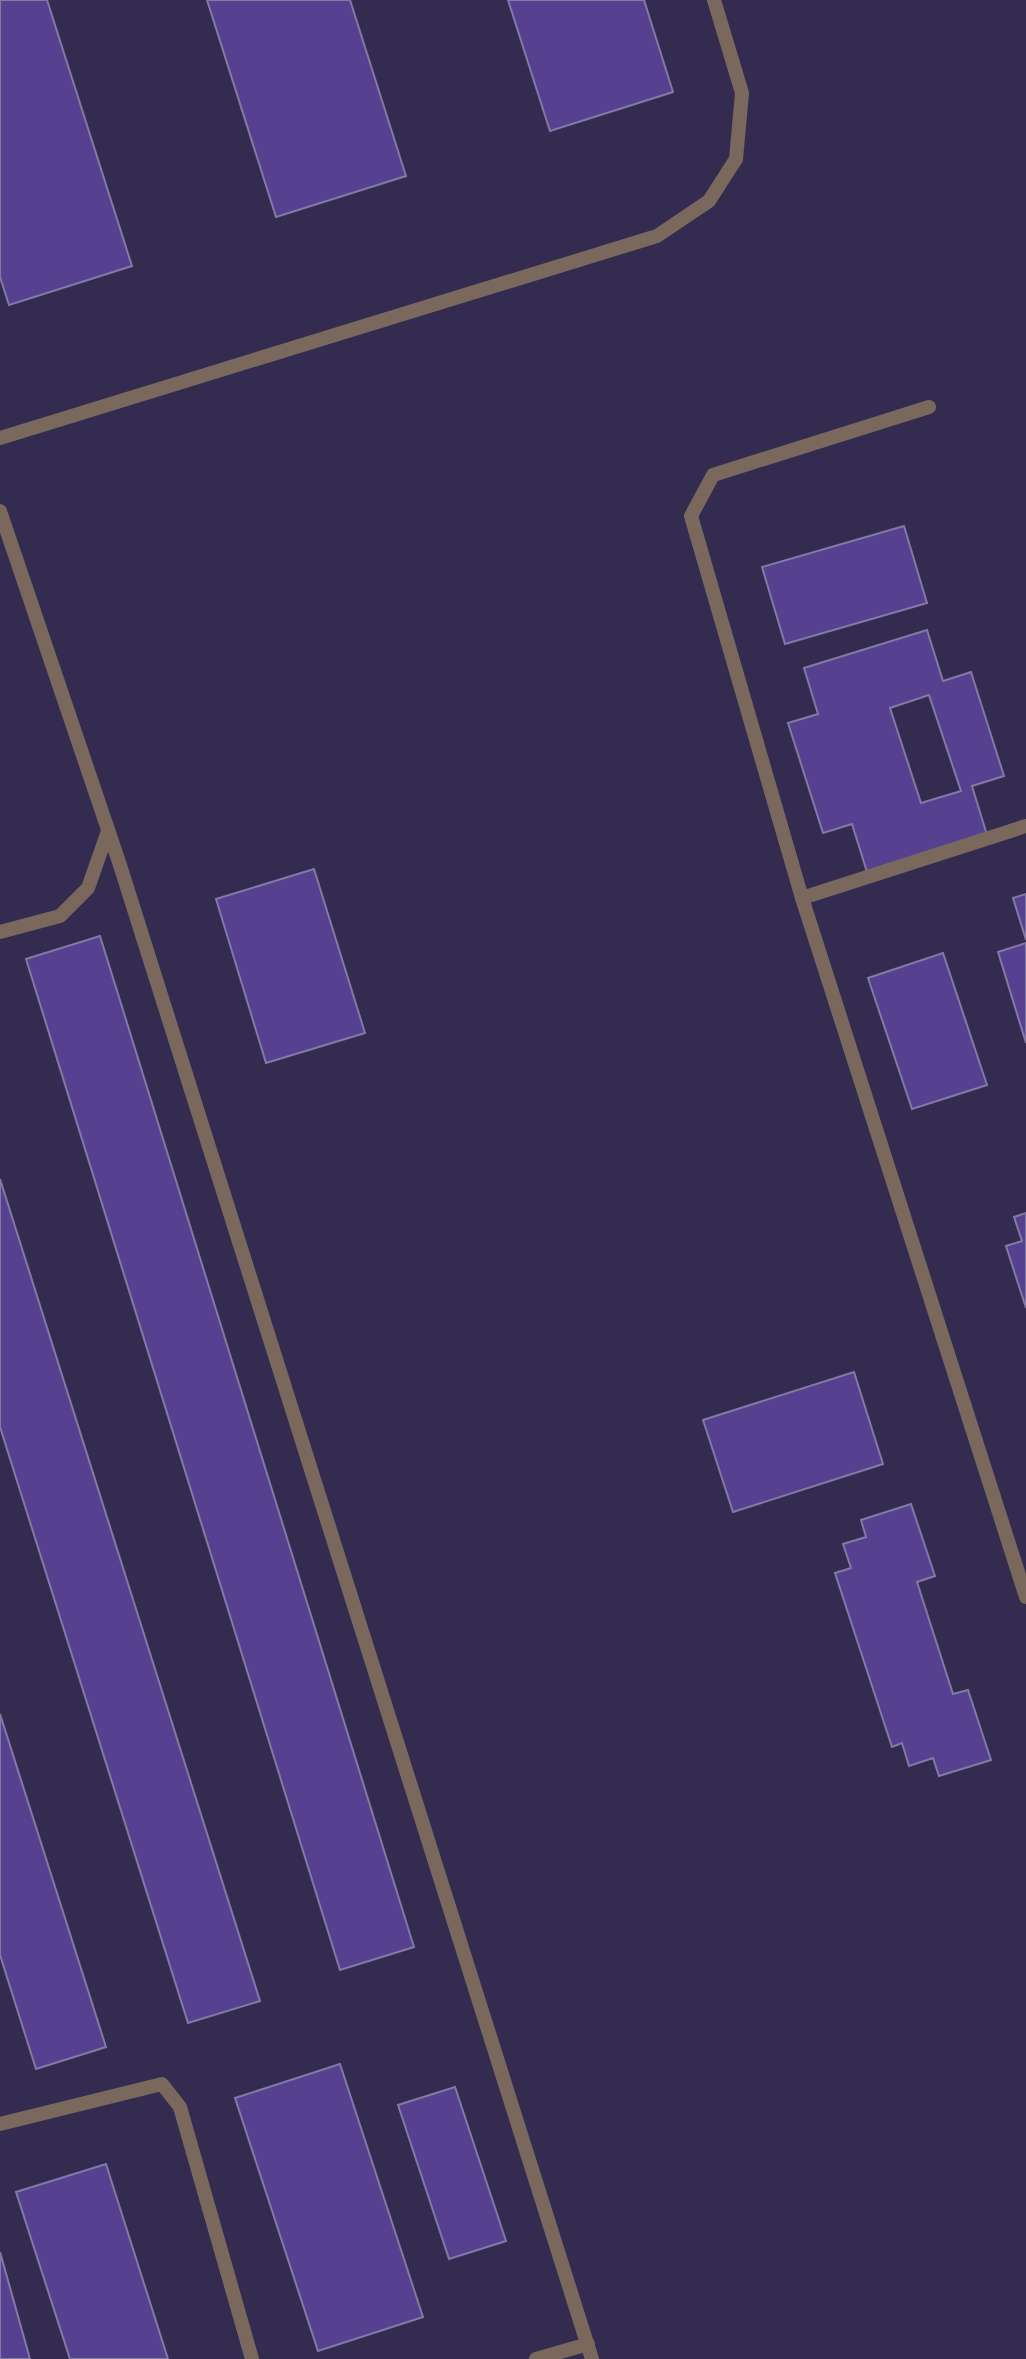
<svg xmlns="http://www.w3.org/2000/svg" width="1026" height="2359" viewBox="0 0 1026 2359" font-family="'Roboto Serif',serif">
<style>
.building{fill:#564190;stroke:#827aa5;stroke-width:2;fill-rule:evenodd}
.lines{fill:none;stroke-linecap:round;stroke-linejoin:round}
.lane{stroke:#7a685d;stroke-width:14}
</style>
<rect width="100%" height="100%" fill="#342b50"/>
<g class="building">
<path d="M0 0H47L132 266 9 305 0 277Z"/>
<path d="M207 0H350L406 176 276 217Z"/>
<path d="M508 0H644L673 92 550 131Z"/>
<path d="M904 526 927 603 785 644 762 567Z"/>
<path d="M927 630 943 681 971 672 1004 776 972 786 987 835 867 872 852 824 823 833 788 723 818 714 804 668ZM929 695 961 791 921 803 890 708Z"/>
<path d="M314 869 365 1033 266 1063 216 899Z"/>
<path d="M1026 894V940L1013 898Z"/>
<path d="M100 936 414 1947 340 1970 26 959Z"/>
<path d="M1026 943V1043L998 952Z"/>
<path d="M943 953 987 1085 912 1109 868 978Z"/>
<path d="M0 1179 260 2001 188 2023 0 1427Z"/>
<path d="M1026 1213V1308L1006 1246 1022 1241 1014 1217Z"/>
<path d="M854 1372 883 1464 733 1512 703 1420Z"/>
<path d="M911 1504 935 1576 917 1582 953 1694 968 1690 991 1760 939 1776 933 1758 909 1766 902 1743 892 1747 835 1573 851 1568 843 1544 866 1537 861 1520Z"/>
<path d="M0 1714 106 2047 36 2069 0 1955Z"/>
<path d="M340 2064 423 2317 318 2351 235 2098Z"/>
<path d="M455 2087 506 2241 449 2259 398 2105Z"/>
<path d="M106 2164 168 2359H70L16 2192Z"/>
<path d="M0 2252 30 2359H0Z"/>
</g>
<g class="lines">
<g class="lane">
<path d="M929 407 713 475 691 516 802 898 1026 1597"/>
<path d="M0 438 657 236 709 201 736 159 742 93 714 0"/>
<path d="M0 511 119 862 592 2359"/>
<path d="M802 898 1026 826"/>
<path d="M0 932 60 916 88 888 108 831"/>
<path d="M0 2124 162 2084 180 2107 252 2359"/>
<path d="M536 2359 588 2344"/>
</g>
</g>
</svg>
